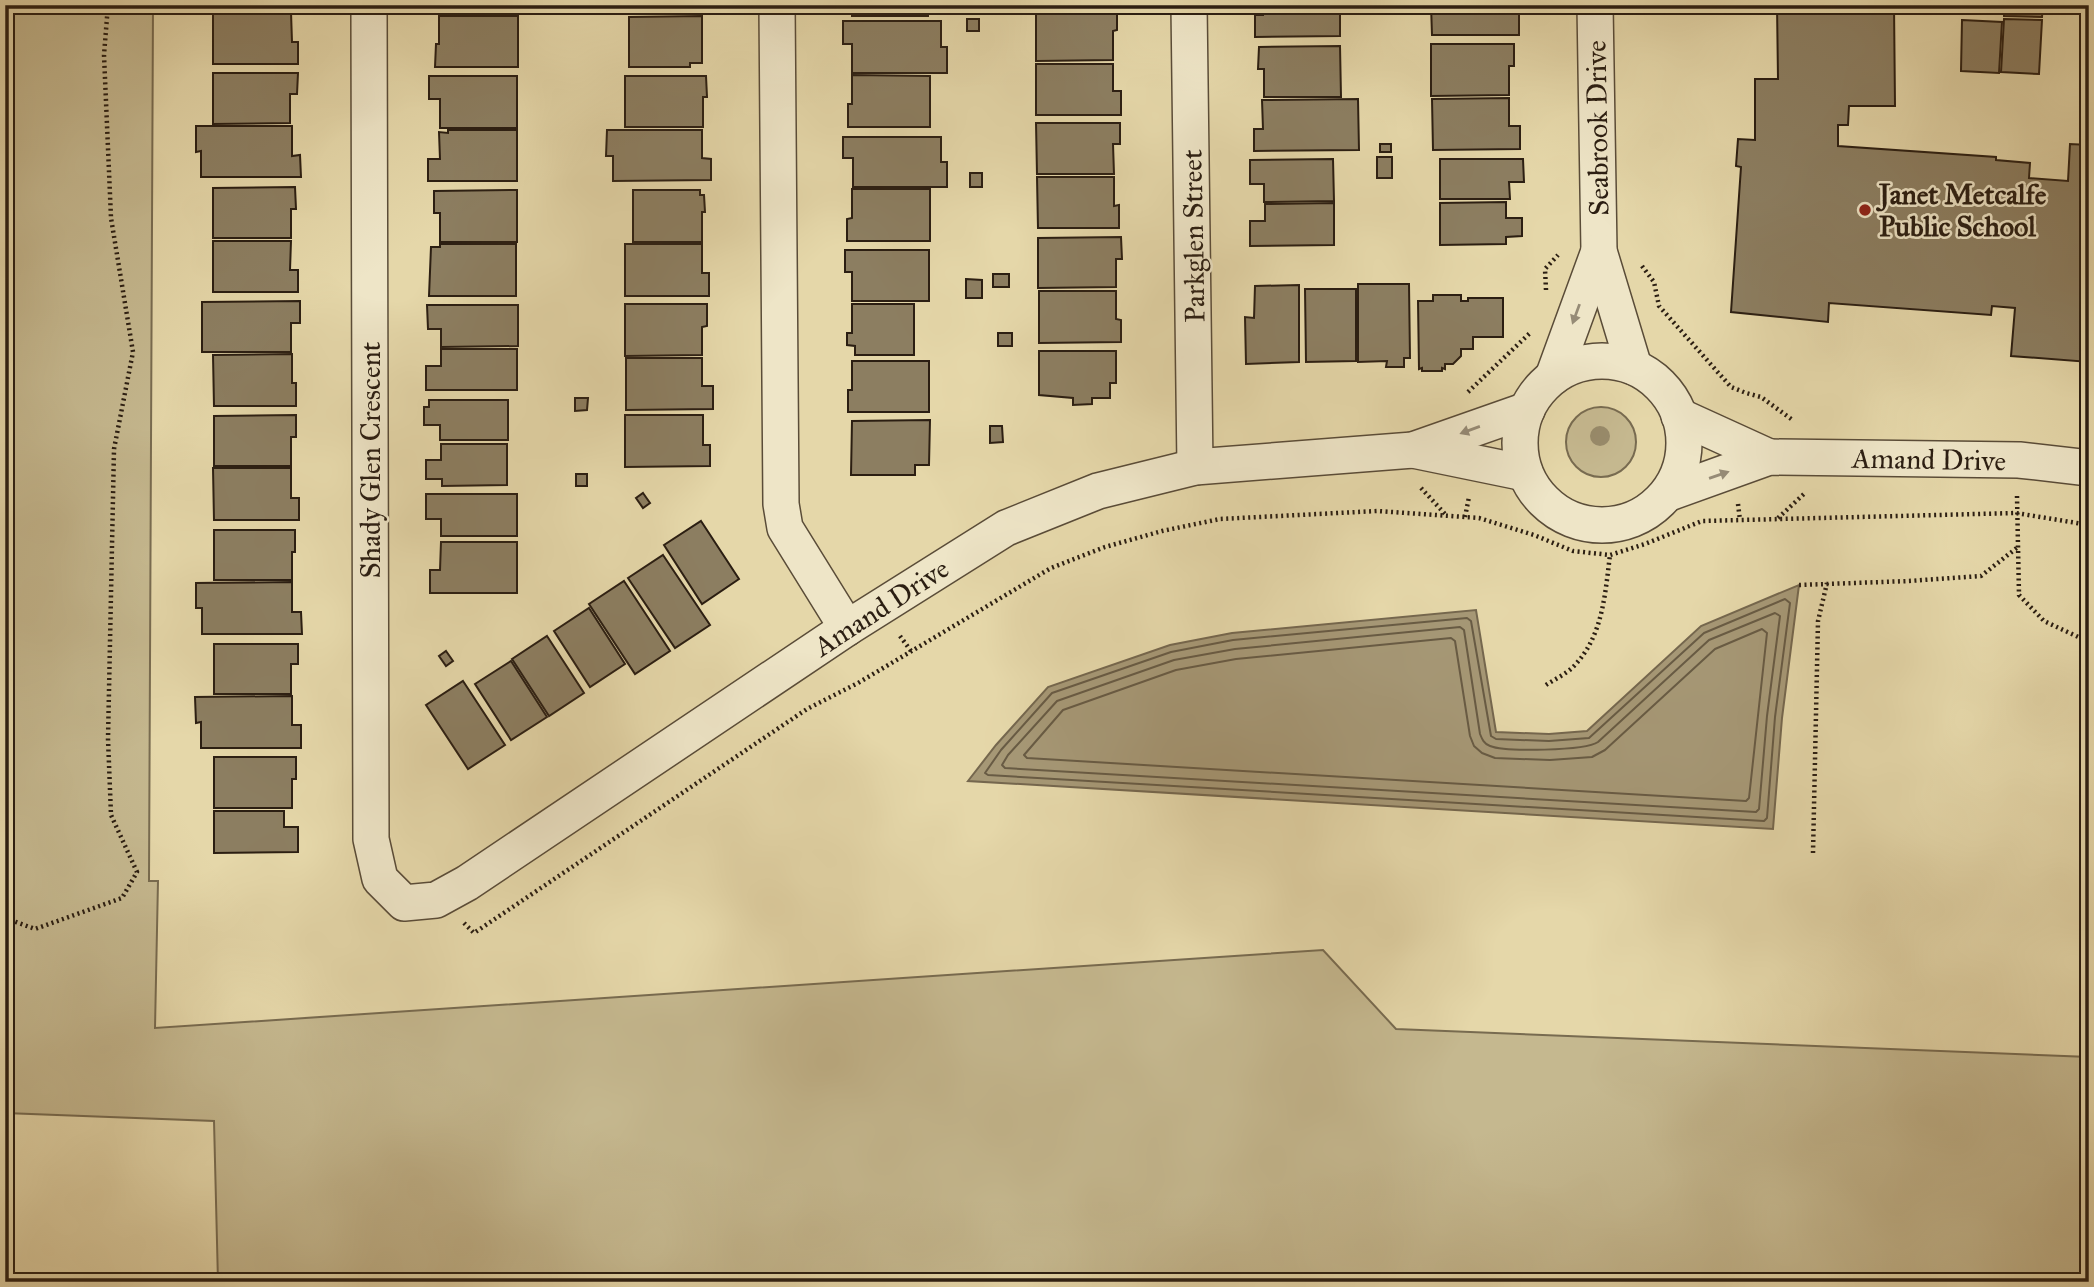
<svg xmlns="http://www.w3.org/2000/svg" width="2094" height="1287" viewBox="0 0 2094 1287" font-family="'IM FELL Great Primer',serif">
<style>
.green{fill:#c5b88f;stroke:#786b50;stroke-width:2}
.water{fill:#a69876;stroke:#75674e;stroke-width:2}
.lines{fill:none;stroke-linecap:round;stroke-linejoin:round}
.shore{stroke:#685b44;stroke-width:2}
.building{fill:#8c7e61;stroke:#2b1e12;stroke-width:2}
.street-casing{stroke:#5a4c38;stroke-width:38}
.path{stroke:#2b1e12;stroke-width:4.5;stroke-dasharray:2 3.5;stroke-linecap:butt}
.street{stroke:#eee5c7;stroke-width:35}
.tree{fill:#988b6b}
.oneway{fill:#968b76}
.poi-dot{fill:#8f2418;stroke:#eee5c7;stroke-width:2.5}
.labels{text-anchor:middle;stroke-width:5;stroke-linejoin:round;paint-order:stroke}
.street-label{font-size:28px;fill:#2b1e12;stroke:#eee5c7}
.poi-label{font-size:28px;font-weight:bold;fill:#2b1e12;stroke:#eee5c7;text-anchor:start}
</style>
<rect width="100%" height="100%" fill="#e5d7a9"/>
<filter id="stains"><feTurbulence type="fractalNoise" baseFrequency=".00286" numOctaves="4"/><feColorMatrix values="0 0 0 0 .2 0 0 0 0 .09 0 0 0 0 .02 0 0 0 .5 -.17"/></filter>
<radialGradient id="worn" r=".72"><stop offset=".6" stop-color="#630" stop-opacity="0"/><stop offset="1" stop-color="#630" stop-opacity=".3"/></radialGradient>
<g class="green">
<path d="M5 5H153L149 881H158L155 1028 1323 950 1396 1029 2089 1057V1282H218L214 1121 5 1113Z"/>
<circle cx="1601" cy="442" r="35"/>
</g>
<path class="water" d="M1799 585 1782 718 1773 829 968 781 996 745 1048 687 1170 645 1232 633 1476 610 1496 732 1549 734 1587 731 1701 626Z"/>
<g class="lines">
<g class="shore">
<path d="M1785 599 1790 603 1775 717 1767 818 1764 821 988 775 985 773 1001 750 1052 693 1171 652 1233 640 1467 618 1471 621 1491 736 1496 739 1549 741 1589 738 1704 633Z"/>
<path d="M1775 613 1780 616 1767 716 1759 809 1756 812 1005 768 1002 765 1008 755 1057 701 1174 660 1235 649 1460 627 1464 630 1480 734C1482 739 1484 744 1490 746 1505 752 1585 751 1598 742L1709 640Z"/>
<path d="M1762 629 1767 633 1749 798 1746 801 1027 758 1024 755 1063 710 1176 670 1236 659 1451 638 1455 641 1470 736 1474 746 1482 753 1495 758 1550 760 1592 757 1605 750 1715 649Z"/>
</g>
</g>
<g class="building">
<path d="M213 5H289V9L213 10Z"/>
<path d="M439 5H535V13L439 14Z"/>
<rect x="625" y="5" width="77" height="9"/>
<rect x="852" y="5" width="76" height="11"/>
<path d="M1263 5H1340V36L1255 37V15H1263Z"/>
<path d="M1431 5H1509V12H1519V35H1432Z"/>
<path d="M1777 5H1894L1895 106H1849L1848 125H1838V146L1996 157V160L2030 163 2029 178 2068 181 2070 144 2089 145V362L2011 356 2015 308 1992 306 1991 315 1829 303 1828 322 1731 312 1741 167 1736 166 1738 139 1755 140V79H1778Z"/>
<path d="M2004 5H2043L2042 17 2004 16Z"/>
<path d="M1117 9V30L1113 31V60L1036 61V10Z"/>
<path d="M213 12H291L292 42H298V64H213Z"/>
<path d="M439 16H518V67H435L436 44H439Z"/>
<path d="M702 16V63H690V67H629V17Z"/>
<rect x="967" y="19" width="12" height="12"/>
<path d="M2004 19 2042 20 2039 74 2001 72Z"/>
<path d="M1962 20 2002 22 1999 73 1961 71Z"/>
<path d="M843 21H941V47H947V73H852V44H843Z"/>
<path d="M1431 44H1514V66H1509V95L1431 96Z"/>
<path d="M1340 46 1341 97H1264V69H1258L1259 47Z"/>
<path d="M1036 64H1113V91H1121V115H1036Z"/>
<path d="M213 73H298L297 94H290V123L213 124Z"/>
<path d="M852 75 930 76V127H848V104H852Z"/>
<path d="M429 76H517V128H440V99H429Z"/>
<path d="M625 76H706L707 97H703V127H625Z"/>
<path d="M1509 98V126H1520V149L1433 150 1432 99Z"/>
<path d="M1358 99 1359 150 1254 151V129H1263L1262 100Z"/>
<path d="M1036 123H1120V144H1113L1114 174H1037Z"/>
<path d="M196 126H292V156L300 155 301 177H201V151L196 152Z"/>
<path d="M448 130H517V181H428V159H440L439 132 448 133Z"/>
<path d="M607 130H702V158L711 159V180L613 181V156H606Z"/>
<path d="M843 137H941V162H947V187H853V158H843Z"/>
<rect x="1380" y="144" width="11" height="8"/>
<rect x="1377" y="157" width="15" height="21"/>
<path d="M1333 159 1334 201 1264 202V184H1250V160Z"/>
<path d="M1440 159H1523L1524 182H1509L1510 199H1440Z"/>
<rect x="970" y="173" width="12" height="14"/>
<path d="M1037 177H1114V206L1119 205V228H1038Z"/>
<path d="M295 187 296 209H291V238H213V188Z"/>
<path d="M852 189H930V241H847V219L852 218Z"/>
<path d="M517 190V242H440V213H434V191Z"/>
<path d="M633 190H700V195H704L705 212H702V242H633Z"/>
<path d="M1506 202V218H1522V236L1506 237V244L1440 245V203Z"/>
<path d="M1334 203V245L1250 246V221H1265V204Z"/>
<path d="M1121 237 1122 259H1116V287L1038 288V238Z"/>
<path d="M213 241H291L290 270H298V292H213Z"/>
<path d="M440 244H516V296H429L431 247H440Z"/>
<path d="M625 244H702V273H709V296H625Z"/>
<path d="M845 250H929V301H852V272H845Z"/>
<rect x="993" y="274" width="16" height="13"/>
<path d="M966 279 982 280V298H966Z"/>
<path d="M1358 284H1409L1410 358H1404V367H1386L1387 361 1358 362Z"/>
<path d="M1299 285V362L1246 364 1245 317 1254 318 1255 286Z"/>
<path d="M1305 289H1356V361L1306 362Z"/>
<path d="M1039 291H1116V319L1121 320V342L1039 343Z"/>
<path d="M1433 295H1461V301H1468V298H1503V337H1473V349H1461V356L1453 364H1445V369L1442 368V371H1422V368L1419 369 1418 301H1433Z"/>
<path d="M300 301V323H291V352H202V302Z"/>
<path d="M625 304H707V326L702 327V355L625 356Z"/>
<path d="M852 304H914V355H855V346L847 345V333H852Z"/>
<path d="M427 305H518V346L441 347V329H428Z"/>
<rect x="998" y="333" width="14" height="13"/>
<path d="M441 349H517V390H426V366H441Z"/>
<path d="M1039 351H1116V383H1110V398H1092V404L1073 405V398L1039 395Z"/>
<path d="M292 354V383H296V406H214L213 355Z"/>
<path d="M626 358H702V386H713V409L626 410Z"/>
<path d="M852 361H929V412H848V390H852Z"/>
<path d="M575 398H588L587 410 575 411Z"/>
<path d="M429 400H508V440H440V425H424V407H429Z"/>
<path d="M296 415V437H291V466H214V416Z"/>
<path d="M625 415H703V445H710V466L625 467Z"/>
<path d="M930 420 929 465H915V475H851L852 421Z"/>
<path d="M990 426H1002L1003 442 990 443Z"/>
<path d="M441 444H507V485L442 486V479H426V460H441Z"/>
<path d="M213 468H291V498H299V520H214Z"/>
<rect x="576" y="474" width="11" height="12"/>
<path d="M643 493 650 503 643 508 636 498Z"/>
<path d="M426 494H517V536H441V519H426Z"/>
<path d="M701 521 739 579 702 604 664 545Z"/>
<path d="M214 530H295V552H292V580H214Z"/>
<path d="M441 542H517V593H430V570H440Z"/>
<path d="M663 555 710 625 675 648 628 578Z"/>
<path d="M624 581 670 651 635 674 589 604Z"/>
<path d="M292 582V612H301L302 634H202V608H196V583Z"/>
<path d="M589 608 625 664 590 687 554 631Z"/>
<path d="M547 636 584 693 549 716 512 659Z"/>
<path d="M214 644H298V664H291V694H214Z"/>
<path d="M446 651 453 661 446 666 439 656Z"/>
<path d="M511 661 547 717 511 740 475 684Z"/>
<path d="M463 681 505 745 468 769 426 705Z"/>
<path d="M292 696V725H301V748H201V722L196 723 195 697Z"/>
<path d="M214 757H296V779H292V808H214Z"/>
<path d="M214 811H284V827H298V852L214 853Z"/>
</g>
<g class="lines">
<g class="street-casing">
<g id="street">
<path d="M369 5 371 839 380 879 404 903 436 900 467 883 847 628 1006 528 1098 491 1195 467 1413 450 1527 410"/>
<path d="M777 5 781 504 785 528 847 628"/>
<path d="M1189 5 1195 467"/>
<path d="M1595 5 1599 251 1634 367"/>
<circle cx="1602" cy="443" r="82"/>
<path d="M1553 377 1599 251"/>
<path d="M1679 416 1769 457"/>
<path d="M1413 450 1525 473"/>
<path d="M1669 493 1769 457 2019 460 2089 468"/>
</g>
</g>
<g class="path">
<path d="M1642 266 1654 282 1659 306 1731 387 1746 393 1761 397 1794 421"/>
<path d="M1546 290 1545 269 1558 255"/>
<path d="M1468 392 1530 333"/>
<path d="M1421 488 1446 515"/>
<path d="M2017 496 2019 595 2044 621 2089 642"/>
<path d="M1738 504 1740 520"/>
<path d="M1465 517 1469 497"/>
<path d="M1778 518 1805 493"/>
<path d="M1799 585 1909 581 1981 576 2018 547"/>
<path d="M900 636 911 651"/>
<path d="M1546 685C1555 679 1566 674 1573 667 1603 637 1605 594 1610 555"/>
<path d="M1813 853 1818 621 1827 583"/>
<path d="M5 918 35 929 122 898 137 872 111 815 108 739 114 449 133 352 111 218 104 55 108 5"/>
<path d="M464 923 474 933 807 709 858 683 1051 568 1105 547 1162 531 1220 519 1377 511 1479 518 1534 535 1573 551 1610 555 1645 544 1702 521 2016 513 2089 525"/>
</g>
<use href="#street" class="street"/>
</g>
<circle class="tree" cx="1600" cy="436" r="10"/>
<defs><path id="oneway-solid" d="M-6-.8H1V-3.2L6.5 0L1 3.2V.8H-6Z" transform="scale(1.75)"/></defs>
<g class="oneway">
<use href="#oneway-solid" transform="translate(1576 314) rotate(110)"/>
<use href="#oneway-solid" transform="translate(1470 430) rotate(160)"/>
<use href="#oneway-solid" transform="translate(1719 475) rotate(-19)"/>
</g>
<circle class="poi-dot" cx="1865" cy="210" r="7"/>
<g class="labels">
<g class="street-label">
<text transform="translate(1597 128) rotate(-91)" y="10">Seabrook Drive</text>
<text transform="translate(1193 236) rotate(-91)" y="10">Parkglen Street</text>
<text transform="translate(1929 459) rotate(1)" y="10">Amand Drive</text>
<text transform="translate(370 460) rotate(-90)" y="10">Shady Glen Crescent</text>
<text transform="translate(881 607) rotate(-33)" y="10">Amand Drive</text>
</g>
<g class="poi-label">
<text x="1879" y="204">Janet Metcalfe<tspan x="1879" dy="32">Public School</tspan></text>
</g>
</g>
<rect width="2094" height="1287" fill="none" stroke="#e5d7a9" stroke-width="28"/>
<rect x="7" y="7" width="2080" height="1273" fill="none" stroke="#2b1e12" stroke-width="3.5"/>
<rect x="14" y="14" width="2066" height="1259" fill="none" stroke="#2b1e12" stroke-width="2"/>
<rect width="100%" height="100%" filter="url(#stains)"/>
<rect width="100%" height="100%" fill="url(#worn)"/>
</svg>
